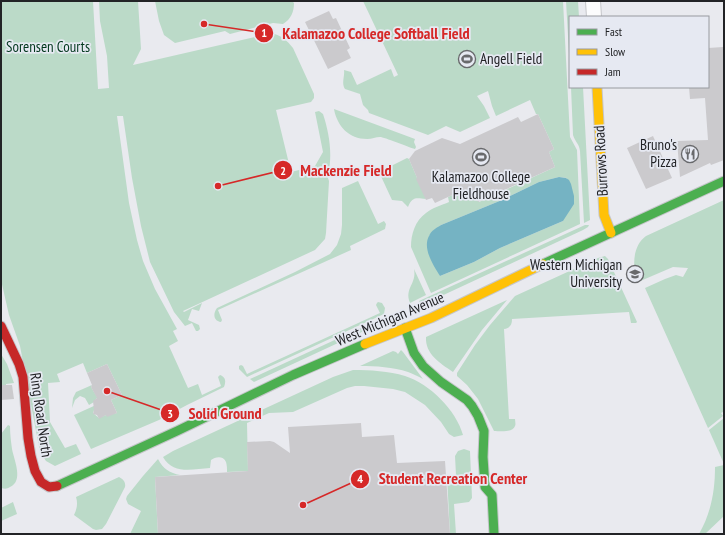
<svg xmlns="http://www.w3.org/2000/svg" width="725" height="535" viewBox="0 0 725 535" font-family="'PT Sans Narrow',sans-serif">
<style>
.green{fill:#bbdac8;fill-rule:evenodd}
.water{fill:#75b3c3}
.building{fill:#cbcacd}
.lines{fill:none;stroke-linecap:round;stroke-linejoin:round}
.street-casing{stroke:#c5c6ca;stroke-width:16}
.fast-casing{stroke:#c5c6ca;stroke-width:11}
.slow-casing{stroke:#c5c6ca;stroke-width:11}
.jam-casing{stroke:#c5c6ca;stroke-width:11}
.street{stroke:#fcfcfd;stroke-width:14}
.fast{stroke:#4caf50;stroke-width:9}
.slow{stroke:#ffc107;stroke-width:9}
.jam{stroke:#c62828;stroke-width:9}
.labels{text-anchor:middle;stroke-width:3.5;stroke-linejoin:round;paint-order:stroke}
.park-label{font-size:15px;fill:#03381e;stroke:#e6e9f2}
.poi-label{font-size:15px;fill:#222326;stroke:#e6e9f2;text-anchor:end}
.street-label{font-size:15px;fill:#222326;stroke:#e6e9f2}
.leader{fill:none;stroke:#d62828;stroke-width:1.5}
.callout-dot{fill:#d62828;stroke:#e6e9f2;stroke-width:1.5}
.mark-label{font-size:12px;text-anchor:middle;font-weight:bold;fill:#fff}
.callout-label{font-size:16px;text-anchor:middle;font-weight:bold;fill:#d62828;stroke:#e6e9f2;stroke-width:3.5;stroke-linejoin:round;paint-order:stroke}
</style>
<rect width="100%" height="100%" fill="#e9eaef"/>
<g class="green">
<path d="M1 1H93L98 89 109 88 107 56 100 21 99 1H138L141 49 133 65 268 34C278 32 287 40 293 48L314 94V98L311 102 276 110 291 172 315 166 323 152 315 112 319 111 323 114C329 132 333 155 328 174L327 175 329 181 326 233 325 239 315 250 183 311 184 312 202 303 199 311 192 309 188 320 199 325 200 329 198 331H196L192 323 185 326 174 312 150 262 141 226 132 178 123 116H117L129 203 137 240 143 261 155 289 177 329 173 331 178 341 169 346 188 388 198 384 202 395 221 386 218 377 220 375C226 377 226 382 224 387L187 405 159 420 91 449 74 415 96 405 93 413 99 418 106 415 117 413 111 400 122 395 107 364 87 373 83 363 57 374 60 382 48 383 50 422 65 448 76 444 81 454 55 466 46 461 40 452 20 346 9 315 1 280Z"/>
<path d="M155 1H293V2L294 3C294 12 291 19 283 24L273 23 230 34 225 31 175 43 164 35 159 21Z"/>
<path d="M363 1H563L570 137 577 150 580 224 431 293 411 247C411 234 415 221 426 213 432 208 442 205 449 202L448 197 461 191 464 197 474 192 479 202 555 167 549 152 554 149 538 114H536L530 100 496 116 492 106 488 91 477 96 484 106 490 118 460 132 446 126 428 135 369 113 368 110 363 105 360 94 345 89C341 83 345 76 344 70L351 72 357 85 391 69 394 77 398 75ZM559 177 567 178 563 221 500 248 474 262 440 276 429 236 433 231 441 225 502 200 539 182Z"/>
<path d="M566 1H578L579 17H570V71Z"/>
<path d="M571 87H583L590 220 584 223 580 151C579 143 575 142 573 135Z"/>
<path d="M334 109 415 139 414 142 416 147 415 149C408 147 384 137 380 137 376 137 372 139 367 139 349 139 337 126 334 109Z"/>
<path d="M407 158 409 159 426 199C417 198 412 196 408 207L402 201 392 200 379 172Z"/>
<path d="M358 181 378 224 384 221 386 224 385 229 350 246 351 250 218 310 222 320 221 322C213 321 213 313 217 308L295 272 330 254 337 245 341 234 342 225V188Z"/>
<path d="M724 200V414L723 412 721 413 723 416 708 428 645 288 665 279 676 275 683 277 688 268 673 267 638 282C632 268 632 246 646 236Z"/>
<path d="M585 225H589L588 227 583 230 422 305 419 301Z"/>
<path d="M605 256 608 259 637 322 636 323H631L629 312 512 319C512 325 510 328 504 329L509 419H515C515 420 516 425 515 426 513 433 499 431 494 431L478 399 467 385 457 376V373L475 345 490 325 515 296 598 258Z"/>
<path d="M414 269 426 295 410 303C404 288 417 284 414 269Z"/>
<path d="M507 300 482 330 453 372C440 363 425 354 426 337Z"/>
<path d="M378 302 382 303 385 308 384 314 247 377 239 369V366L241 365 243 366 247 374 380 313 376 305 377 303Z"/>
<path d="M378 320 379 324 254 382 250 379Z"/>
<path d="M401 350 403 352 423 379C418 376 413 374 408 372 393 367 376 366 360 366L393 351 396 352 398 354Z"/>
<path d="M1 354 7 364 14 383 6 384V385H1Z"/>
<path d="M353 370C370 370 389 371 405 376 430 384 456 410 463 435L454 437 449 434 441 422 425 405 405 392 393 389 364 386H355L347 388 293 412 269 413 247 423 248 471 227 472C227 469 227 465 226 462 223 455 215 457 211 460L210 468C193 469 173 475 163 457L173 451 333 377Z"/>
<path d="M92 385 91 387 97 397V398L94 401V402L89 405 85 398 80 396 75 400 72 408 73 398 76 392Z"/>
<path d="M724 418V464L709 430Z"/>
<path d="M8 425 10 426C10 434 11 442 12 449 14 460 24 481 10 487 7 489 5 489 1 488V434Z"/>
<path d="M464 449 470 451 472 498 469 502 454 504 456 534H450L447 476 456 475 455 456 458 451Z"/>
<path d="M158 459C163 469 170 473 180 475L155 477 158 534H130L141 511 128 504 126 499 127 496 143 476Z"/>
<path d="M724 465V516L705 534H699C711 513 715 491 715 467Z"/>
<path d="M119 477C123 479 126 482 125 487L106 524 102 529 96 530 93 529 74 515C77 509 78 503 76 497Z"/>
<path d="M13 502 17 514 1 521V508Z"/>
</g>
<path class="water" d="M559 177 566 178 569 180 571 184 574 196V204L563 221 500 248 474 262 440 276C434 266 422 249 429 236 431 231 436 228 441 225L502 200 539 182Z"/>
<g class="building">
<path d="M329 11 333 19 336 18 350 48 347 50 351 58 328 69 305 22Z"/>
<path d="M723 47 724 55V160L711 165 710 163 680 177 677 141 708 140 705 98 690 99 689 87H708V48Z"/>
<path d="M538 114 554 149 549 152 555 167 478 202 474 192 463 197 461 191 435 203 432 198 426 200 416 179 417 178 409 159 415 151 442 138 460 144 518 117 521 122Z"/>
<path d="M653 136 672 178 646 189 627 148Z"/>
<path d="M107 364 122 395 111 400 117 413 107 417 106 415 99 419 97 415 93 414 94 410 93 401 97 398 91 387 92 385 87 373Z"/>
<path d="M1 385H12L14 399 1 400Z"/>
<path d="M361 423 362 437 394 435 397 463 445 461 450 534H158L155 477 248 471 247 442 270 441 274 442 290 453 288 427Z"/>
</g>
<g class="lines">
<g class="street-casing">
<path id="street" d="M593 1 594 17"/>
</g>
<g class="fast-casing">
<g id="fast">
<path d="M543 264 724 181"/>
<path d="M405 328 414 353 423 366 441 382 467 400 472 406 478 416 484 431 483 457 485 487 492 495 494 534"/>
<path d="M57 486 177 431 293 375 365 344"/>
</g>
</g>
<g class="slow-casing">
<g id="slow">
<path d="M597 87 604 215 611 233"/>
<path d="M365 344 431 318 543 264"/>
</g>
</g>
<g class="jam-casing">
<path id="jam" d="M1 326 19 364 23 377 28 438 31 456 35 471 41 482 49 487 57 486"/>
</g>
<use href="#street" class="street"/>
<use href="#fast" class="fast"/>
<use href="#slow" class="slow"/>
<use href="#jam" class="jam"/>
</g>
<defs>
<g id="stadium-ring" transform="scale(0.9)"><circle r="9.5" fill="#e6e9f2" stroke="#68696c" stroke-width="1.5"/><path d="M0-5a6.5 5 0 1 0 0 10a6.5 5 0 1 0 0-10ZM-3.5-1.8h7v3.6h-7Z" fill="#68696c"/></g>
<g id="restaurant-ring" transform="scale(0.9)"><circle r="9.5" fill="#e6e9f2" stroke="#68696c" stroke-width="1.5"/><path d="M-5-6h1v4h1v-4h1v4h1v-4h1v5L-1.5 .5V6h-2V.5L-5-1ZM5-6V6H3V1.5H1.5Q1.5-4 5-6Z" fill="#68696c"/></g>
<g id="university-ring" transform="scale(0.9)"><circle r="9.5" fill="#e6e9f2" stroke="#68696c" stroke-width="1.5"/><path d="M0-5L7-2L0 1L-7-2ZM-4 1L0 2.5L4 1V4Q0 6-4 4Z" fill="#68696c"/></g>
</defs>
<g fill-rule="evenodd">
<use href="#stadium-ring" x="467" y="59"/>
<use href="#restaurant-ring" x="690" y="154"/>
<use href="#stadium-ring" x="481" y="157"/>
<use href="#university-ring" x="635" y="274"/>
</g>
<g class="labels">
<g class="park-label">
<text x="48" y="52">Sorensen Courts</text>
</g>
<g class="poi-label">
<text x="480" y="64" text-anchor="start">Angell Field</text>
<text x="677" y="150">Bruno's<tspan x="677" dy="17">Pizza</tspan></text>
<text x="481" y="182" text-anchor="middle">Kalamazoo College<tspan x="481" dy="17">Fieldhouse</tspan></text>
<text x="622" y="270">Western Michigan<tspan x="622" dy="17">University</tspan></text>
</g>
<g class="street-label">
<text transform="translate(601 161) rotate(-93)" y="5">Burrows Road</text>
<text transform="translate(390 319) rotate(-23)" y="5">West Michigan Avenue</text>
<text transform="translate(41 415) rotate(82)" y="5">Ring Road North</text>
</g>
</g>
<path class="leader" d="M204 24L264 33M218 186L283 170M107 391L170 413M303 505L360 479"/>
<g class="callout-dot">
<circle cx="204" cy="24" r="4"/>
<circle cx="218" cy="186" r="4"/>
<circle cx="107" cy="391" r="4"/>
<circle cx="303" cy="505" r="4"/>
<circle cx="264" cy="33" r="10"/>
<circle cx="283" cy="170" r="10"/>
<circle cx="170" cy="413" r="10"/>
<circle cx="360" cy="479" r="10"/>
</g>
<g class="mark-label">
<text x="264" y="37">1</text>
<text x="283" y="175">2</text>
<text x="170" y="418">3</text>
<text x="360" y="483">4</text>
</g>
<g class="callout-label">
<text x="376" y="39">Kalamazoo College Softball Field</text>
<text x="346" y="176">Mackenzie Field</text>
<text x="225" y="419">Solid Ground</text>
<text x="453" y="484">Student Recreation Center</text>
</g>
<rect width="725" height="535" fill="none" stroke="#222326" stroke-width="4"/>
<rect x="569" y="16" width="140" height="72" fill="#e6e9f2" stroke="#989aa0"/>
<rect x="577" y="29" width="20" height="6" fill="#4caf50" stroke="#989aa0"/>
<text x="605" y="36" font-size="12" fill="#222326">Fast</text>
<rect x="577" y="49" width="20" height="6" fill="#ffc107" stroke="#989aa0"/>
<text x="605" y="56" font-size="12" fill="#222326">Slow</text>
<rect x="577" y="69" width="20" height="6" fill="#c62828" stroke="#989aa0"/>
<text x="605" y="76" font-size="12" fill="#222326">Jam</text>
</svg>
